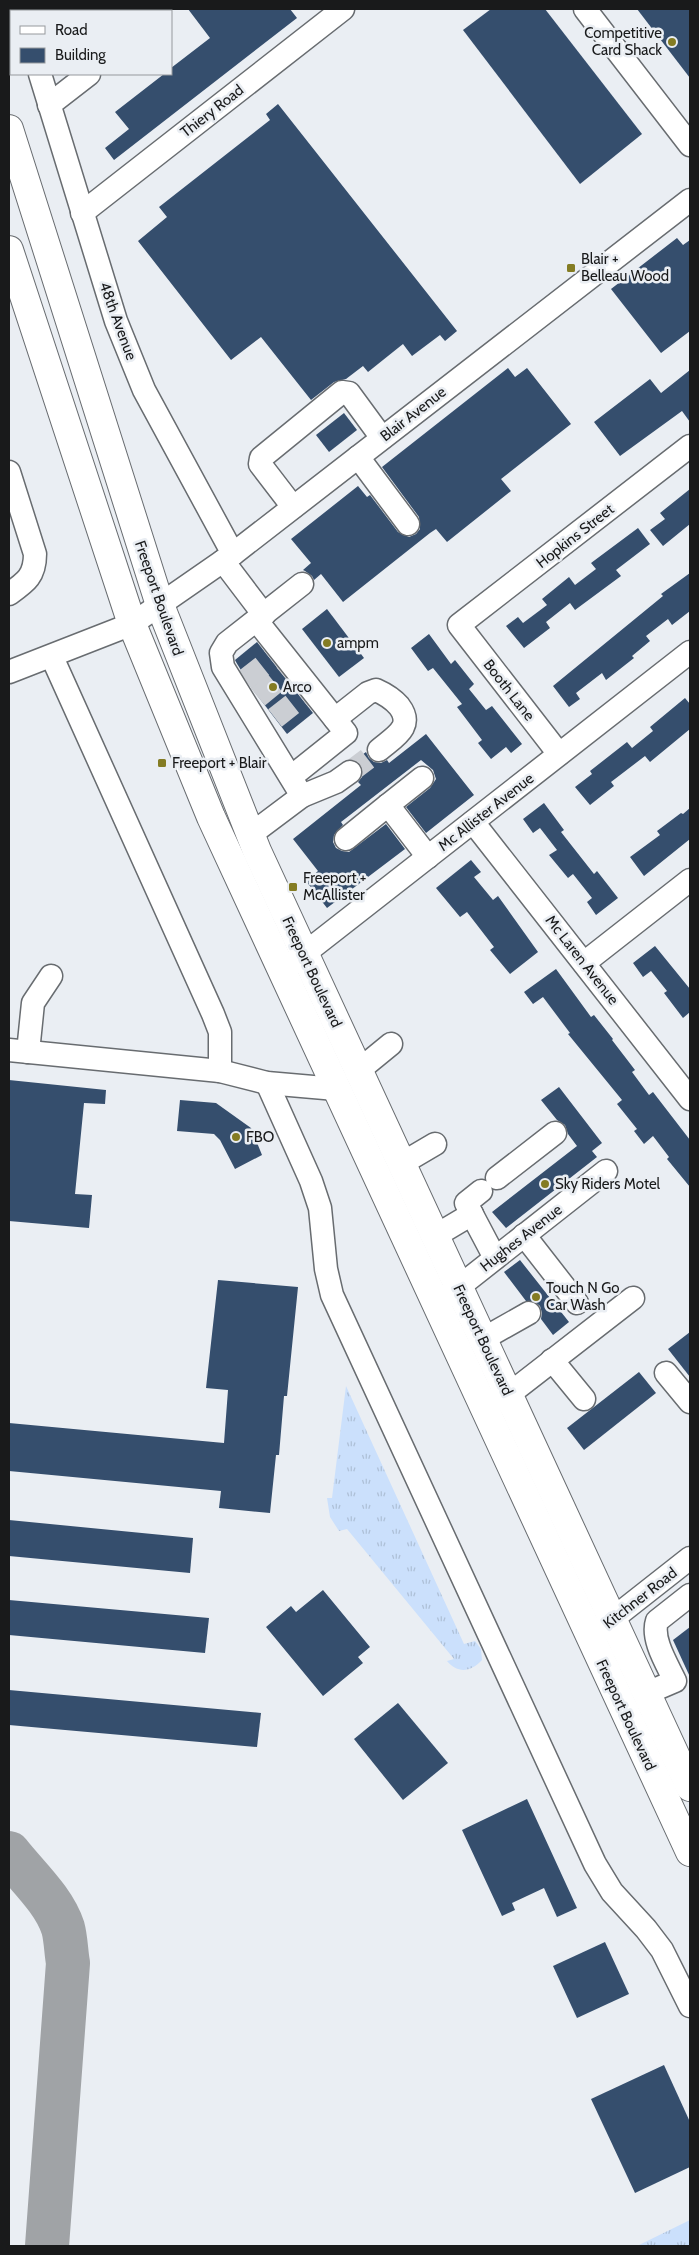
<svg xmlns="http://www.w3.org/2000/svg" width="699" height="2255" viewBox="0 0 699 2255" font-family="Cabin,sans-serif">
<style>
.grass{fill:url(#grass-tufts)}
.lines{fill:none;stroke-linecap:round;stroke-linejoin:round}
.taxiway{stroke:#a0a3a6;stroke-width:44}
.building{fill:#354e6d}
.minor-tunnel{stroke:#cbced3;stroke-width:22;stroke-dasharray:22 11;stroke-linecap:butt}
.minor-casing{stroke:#686c70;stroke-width:25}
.major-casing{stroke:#686c70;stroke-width:30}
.minor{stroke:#fff;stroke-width:22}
.major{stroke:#fff;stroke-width:28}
.poi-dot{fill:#847c23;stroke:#eaeef3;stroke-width:2}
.labels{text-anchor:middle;stroke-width:5;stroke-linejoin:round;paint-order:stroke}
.poi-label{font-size:15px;fill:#191a1b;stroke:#eaeef3;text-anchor:start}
.street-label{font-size:15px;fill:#191a1b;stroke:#eaeef3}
</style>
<defs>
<pattern id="grass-tufts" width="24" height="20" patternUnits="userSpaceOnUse" patternTransform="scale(1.25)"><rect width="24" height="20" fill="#cbe0fc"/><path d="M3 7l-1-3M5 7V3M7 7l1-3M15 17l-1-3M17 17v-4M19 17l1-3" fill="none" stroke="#aec0d7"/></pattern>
</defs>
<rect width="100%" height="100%" fill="#eaeef3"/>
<g class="grass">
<path d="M346 1386 464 1644 475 1641 481 1649 482 1660C471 1672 458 1674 447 1661L454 1659 347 1529 339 1531 330 1517 327 1498H332Z"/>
<path d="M690 2220V2246H639V2245Z"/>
</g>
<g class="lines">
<path class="taxiway" d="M9 1853C27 1876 54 1900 63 1928 66 1939 66 1952 68 1963L47 2246"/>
</g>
<g class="building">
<path d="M188 9H290L297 18 114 160 105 148 129 129 115 112 164 74H171V68L210 38Z"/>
<path d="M491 9H545L642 134 580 184 463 30Z"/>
<path d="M637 9H690V78Z"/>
<path d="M278 104 457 331 445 341 440 335 412 356 403 344 368 372 363 366 346 379 334 382 311 400 261 337 231 360 138 241 167 217 159 207 270 120 266 114Z"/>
<path d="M677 238 683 245 690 240V331L661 353 611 289Z"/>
<path d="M508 368 515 377 527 368 571 424 501 479 511 491 447 542 436 529 430 533 343 602 321 574 314 580 312 576 305 571 303 570 311 563 291 539 358 486 367 497 370 495 398 532 409 537 416 534 420 529 419 517 382 467Z"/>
<path d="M690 370V422L682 411 620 456 594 422 650 379 661 393Z"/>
<path d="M344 413 357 430 329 452 316 435Z"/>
<path d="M690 489V524L663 546 650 530 665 519 660 513Z"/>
<path d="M638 528 650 544 616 570 621 576 575 610 570 603 546 622 550 628 524 648 506 626 518 617 523 623 547 605 542 599 569 577 575 585 596 569 591 563Z"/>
<path d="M690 573V611L672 625 668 619 646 636 650 641 632 656 634 658 606 680 602 673 576 693 580 699 569 707 553 686 663 596 661 594Z"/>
<path d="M327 609 364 658 339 677 302 629Z"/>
<path d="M429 634 451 664 455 660 474 684 469 689 486 710 492 706 522 744 511 753 506 747 491 759 478 743 482 740 457 707 462 704 433 668 428 671 411 648Z"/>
<path d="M257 642 313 713 287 734 253 690 236 662 235 660Z"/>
<path d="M685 698 690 704V729L650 762 645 756 611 782 614 786 590 805 575 787 592 774 590 771 627 742 632 748 653 731 650 727Z"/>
<path d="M426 734 474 795 426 833 406 807 430 788 436 779 433 770 421 760 341 822 343 825 334 835 333 842 336 848 342 851 349 852 386 824 405 849 327 908 306 881 318 871 293 839 361 785 358 782 362 777 363 770 360 764 355 760 366 752 369 758 374 762 381 763 387 760 389 763Z"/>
<path d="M544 803 564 830 561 832 594 874 597 871 618 898 596 915 587 902 592 898 573 874 568 878 549 855 557 850 540 828 533 833 523 819Z"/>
<path d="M690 808V839L644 876 630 857 660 835 657 831 681 813 683 814Z"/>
<path d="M471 860 481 872 474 877 493 900 498 896 538 952 510 974 490 950 494 947 467 912 460 917 436 888Z"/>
<path d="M655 946 690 989V1012L683 1018 664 993 667 991 651 971 643 977 633 963Z"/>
<path d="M556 969 591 1017 594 1015 613 1039 612 1040 635 1070 632 1072 649 1095 653 1092 690 1140V1187L667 1159 669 1157 653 1136 644 1144 634 1131 637 1129 617 1104 622 1100 568 1034 570 1033 543 997 533 1004 524 992Z"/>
<path d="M9 1080 106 1090 105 1104 84 1103 75 1194 92 1195 89 1228 9 1221Z"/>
<path d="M559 1087 602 1143 592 1151 597 1157 506 1228 492 1212 577 1146 568 1134 565 1125 557 1120 541 1100Z"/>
<path d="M180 1100 216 1103 251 1128 262 1155 235 1169 220 1140 214 1134 177 1131Z"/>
<path d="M520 1260 569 1322 553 1335 541 1319 542 1313 540 1306 535 1302 526 1301 504 1272Z"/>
<path d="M218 1280 298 1287 287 1396H284L279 1455H276L270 1513 219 1508 221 1491 9 1471V1423L224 1443 228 1390 206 1388Z"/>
<path d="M690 1332V1377L668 1349Z"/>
<path d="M639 1372 656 1393 584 1450 567 1428Z"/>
<path d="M9 1520 193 1538 190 1573 9 1556Z"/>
<path d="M323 1590 370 1647 358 1657 363 1663 323 1696 266 1627 291 1606 296 1612Z"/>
<path d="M9 1600 209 1618 205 1653 9 1635Z"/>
<path d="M690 1627V1677L673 1640Z"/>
<path d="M9 1690 261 1713 257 1747 9 1725Z"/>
<path d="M398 1703 448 1763 403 1800 354 1739Z"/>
<path d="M527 1799 577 1908 557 1917 544 1888 512 1903 515 1910 502 1916 462 1830Z"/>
<path d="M605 1942 629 1994 577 2018 553 1966Z"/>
<path d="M664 2065 690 2122V2167L635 2193 591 2099Z"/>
</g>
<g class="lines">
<g class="minor-tunnel">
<path d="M245 680 273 658"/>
<path d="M258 697 286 674"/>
<path d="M275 718 303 696"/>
<path d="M350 772 379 750"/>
</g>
<g class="minor-casing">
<g id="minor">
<path d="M20 9 21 11"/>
<path d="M585 9 690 145"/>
<path d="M40 74 116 321 144 390 233 554"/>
<path d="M49 105 89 74"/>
<path d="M82 213 343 9"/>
<path d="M358 457 408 524"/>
<path d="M9 472 35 554C35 576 26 582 9 594"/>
<path d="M293 507 260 464 261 458 342 392 349 393 382 438"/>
<path d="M223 561 264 615"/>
<path d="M257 621 346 733 291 777"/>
<path d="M52 657 213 1014 220 1032V1071"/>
<path d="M9 672 132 624 233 554 690 200"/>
<path d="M335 719 368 693 376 690C385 694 393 699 399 706 415 727 394 737 379 750"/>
<path d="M559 754 459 625 690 446"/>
<path d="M422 778 388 805 428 857"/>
<path d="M302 796 336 782 350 772"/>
<path d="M473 822 690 1099"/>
<path d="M250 835 302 796 223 667 221 653 227 643 302 584"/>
<path d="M346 839 388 805"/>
<path d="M584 963 690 880"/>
<path d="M291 964 690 652"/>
<path d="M9 1050 220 1071 267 1083 336 1089"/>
<path d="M28 1052 33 1003 51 976"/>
<path d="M358 1071 391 1044"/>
<path d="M267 1083 311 1181 320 1208 326 1269 332 1295 595 1864 612 1892 646 1929 662 1950 690 2006"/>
<path d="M401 1164 435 1144"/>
<path d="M497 1178 555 1133"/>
<path d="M481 1191 466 1203 495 1258"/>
<path d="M524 1235 577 1303"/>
<path d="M435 1236 472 1214"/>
<path d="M446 1297 606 1171"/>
<path d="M483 1339 529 1313"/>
<path d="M552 1360 584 1399"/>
<path d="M666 1373 690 1402"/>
<path d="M494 1401 508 1395 633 1298"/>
<path d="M601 1628 690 1558"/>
<path d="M647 1693 675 1681C667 1664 651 1639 657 1621L690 1595"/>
</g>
</g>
<g class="major-casing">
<g id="major">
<path d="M9 129 160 605 257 851 690 1787"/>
<path d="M9 250 132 624 211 817 690 1852"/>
</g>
</g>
<use href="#minor" class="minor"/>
<use href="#major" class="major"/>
</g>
<g class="poi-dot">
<circle cx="672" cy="42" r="5"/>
<rect x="566" y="263" width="10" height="10" rx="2.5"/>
<circle cx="327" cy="643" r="5"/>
<circle cx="273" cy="687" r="5"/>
<rect x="157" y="758" width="10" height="10" rx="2.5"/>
<rect x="288" y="882" width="10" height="10" rx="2.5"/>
<circle cx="236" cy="1137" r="5"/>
<circle cx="545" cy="1184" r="5"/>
<circle cx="536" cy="1297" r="5"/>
</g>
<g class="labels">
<g class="poi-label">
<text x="662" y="38" text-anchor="end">Competitive<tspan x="662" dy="17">Card Shack</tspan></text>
<text x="581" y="264">Blair +<tspan x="581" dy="17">Belleau Wood</tspan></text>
<text x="337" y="648">ampm</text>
<text x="283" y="692">Arco</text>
<text x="172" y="768">Freeport + Blair</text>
<text x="303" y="883">Freeport +<tspan x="303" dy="17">McAllister</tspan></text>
<text x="246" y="1142">FBO</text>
<text x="555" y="1189">Sky Riders Motel</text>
<text x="546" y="1293">Touch N Go<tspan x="546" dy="17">Car Wash</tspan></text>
</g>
<g class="street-label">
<text transform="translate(212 111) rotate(-38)" y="5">Thiery Road</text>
<text transform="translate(118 321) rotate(70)" y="5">48th Avenue</text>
<text transform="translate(413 414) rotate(-38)" y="5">Blair Avenue</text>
<text transform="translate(575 536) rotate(-38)" y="5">Hopkins Street</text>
<text transform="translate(159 598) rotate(71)" y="5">Freeport Boulevard</text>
<text transform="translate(509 690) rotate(52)" y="5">Booth Lane</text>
<text transform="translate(486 812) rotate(-38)" y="5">Mc Allister Avenue</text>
<text transform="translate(582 960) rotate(52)" y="5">Mc Laren Avenue</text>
<text transform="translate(312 972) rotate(65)" y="5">Freeport Boulevard</text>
<text transform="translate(521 1238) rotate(-38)" y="5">Hughes Avenue</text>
<text transform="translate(483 1340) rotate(65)" y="5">Freeport Boulevard</text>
<text transform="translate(640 1598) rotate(-38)" y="5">Kitchner Road</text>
<text transform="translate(626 1715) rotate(65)" y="5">Freeport Boulevard</text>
</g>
</g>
<rect width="699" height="2255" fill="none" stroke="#191a1b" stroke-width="20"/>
<rect x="10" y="10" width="162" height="65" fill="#eaeef3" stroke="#96999d"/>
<rect x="20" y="26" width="25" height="8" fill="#ffffff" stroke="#96999d"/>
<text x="55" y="35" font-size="15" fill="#191a1b">Road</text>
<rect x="20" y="48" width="25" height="15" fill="#354e6d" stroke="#96999d"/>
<text x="55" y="60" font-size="15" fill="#191a1b">Building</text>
</svg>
